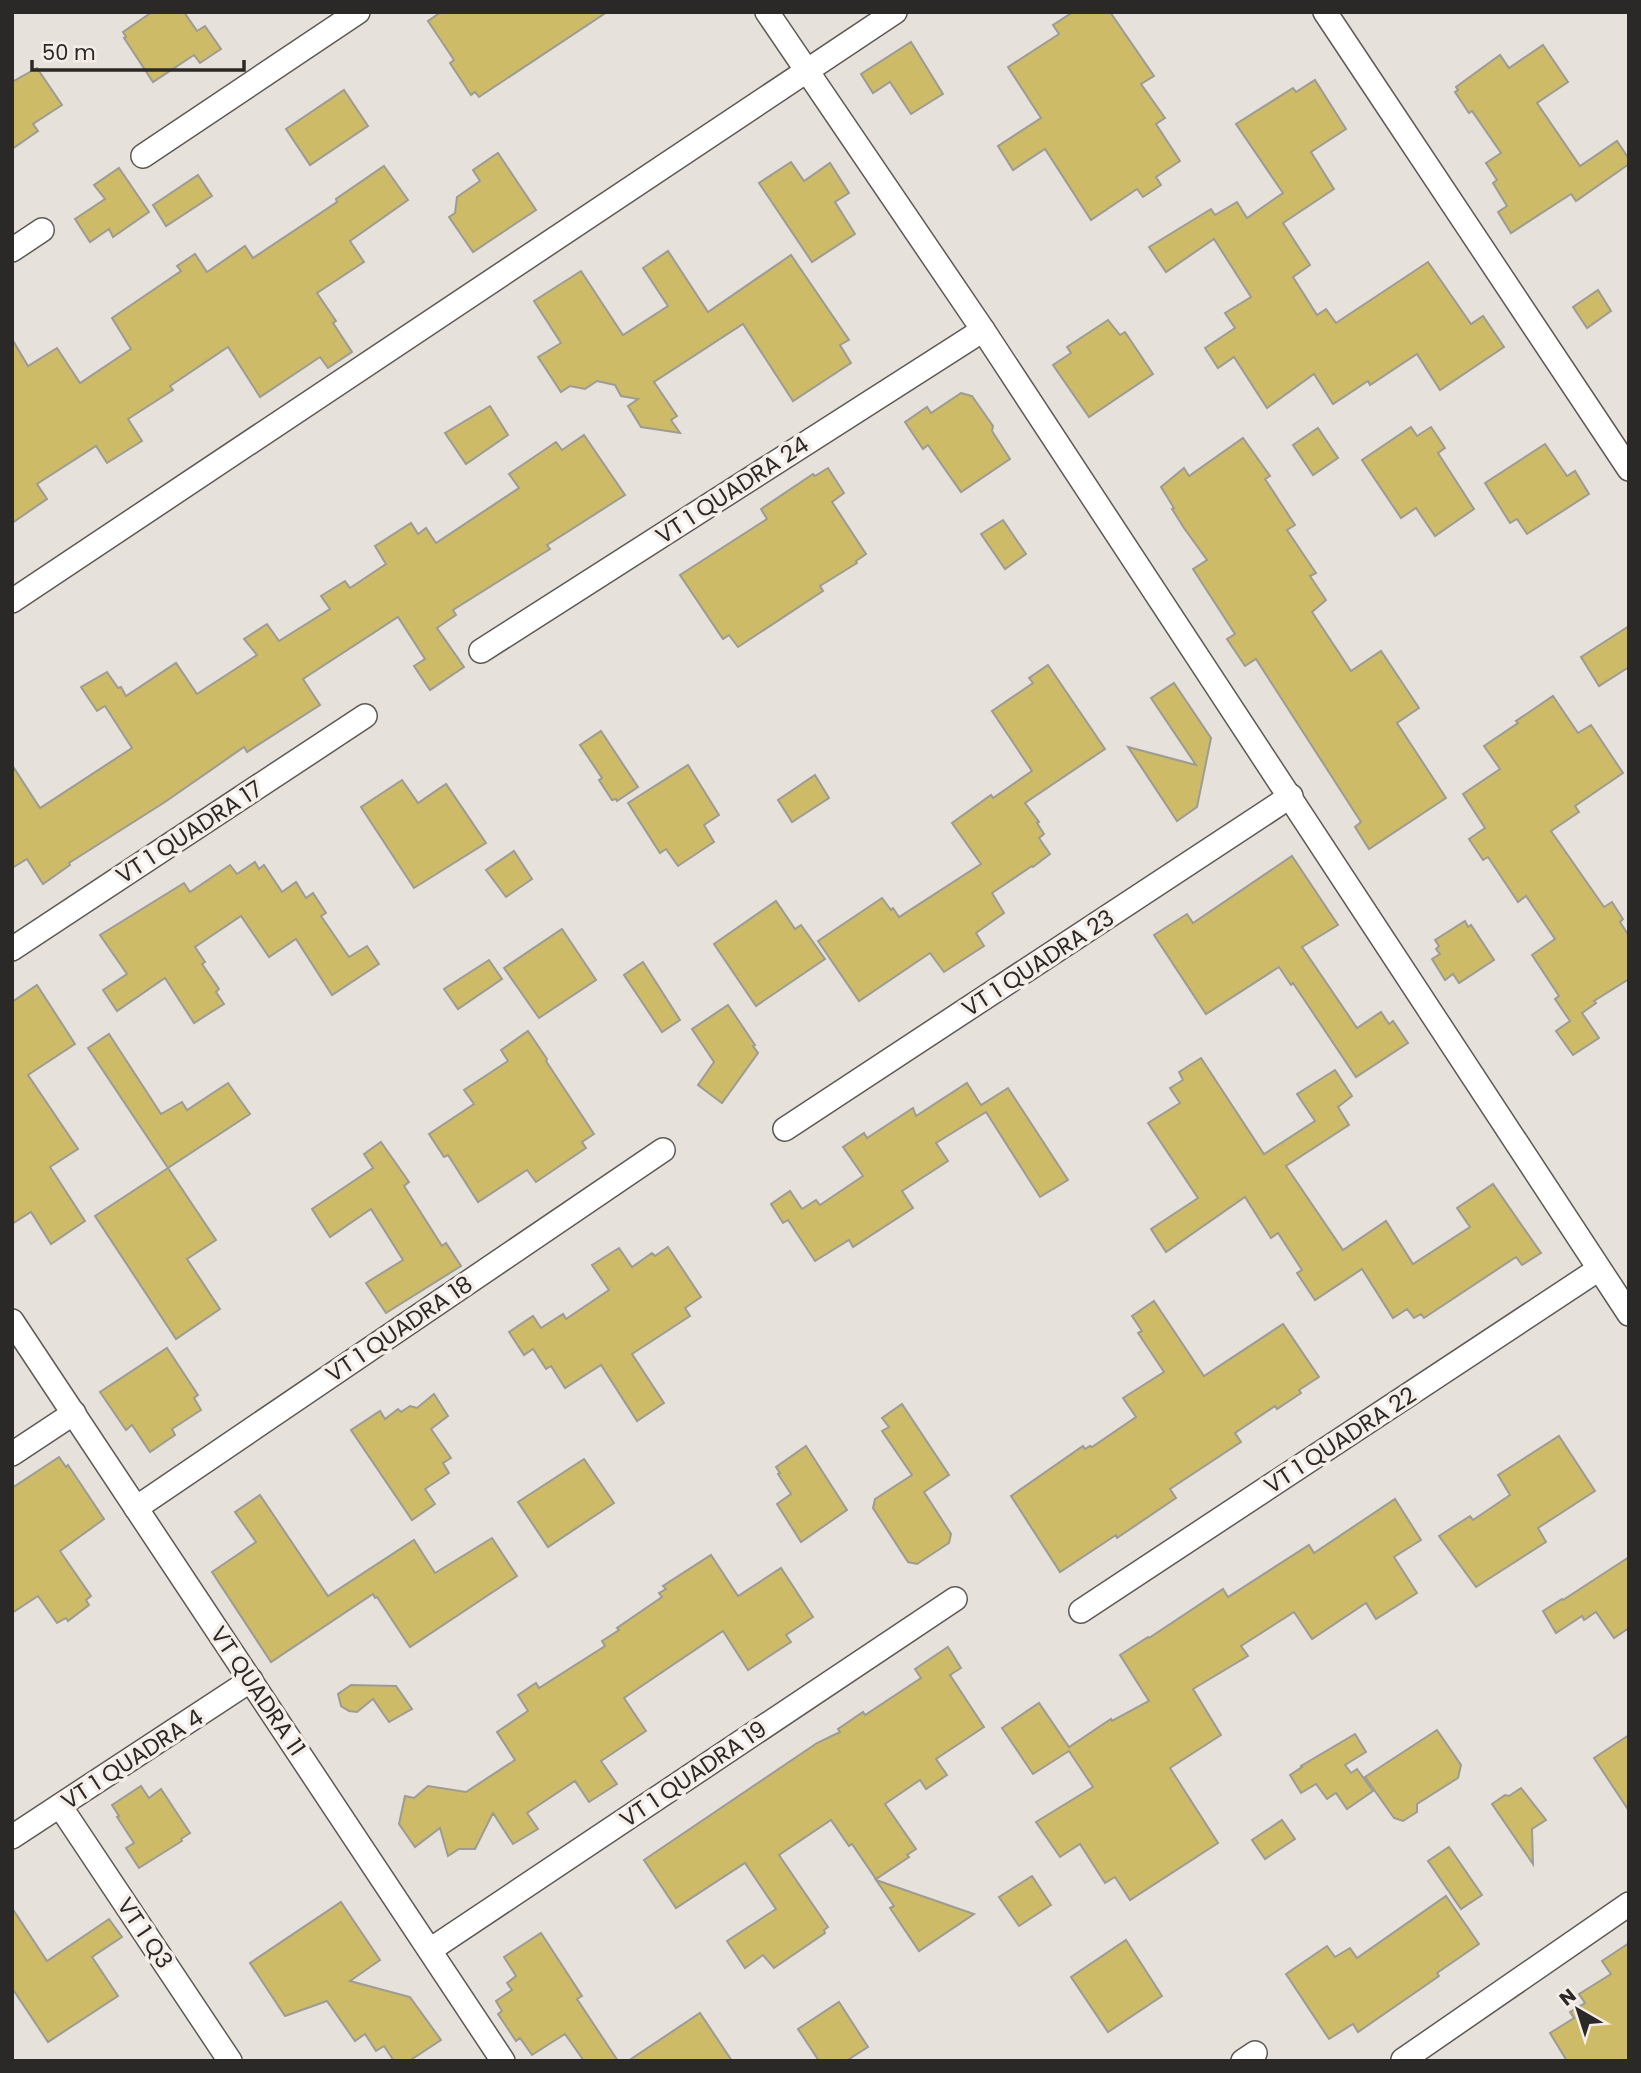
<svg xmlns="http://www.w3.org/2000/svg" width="1641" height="2073" viewBox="0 0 1641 2073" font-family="Poppins,sans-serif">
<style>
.building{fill:#cdbb67;stroke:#9c9b94;stroke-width:2}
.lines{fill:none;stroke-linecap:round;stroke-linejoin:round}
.street-casing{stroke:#5e5954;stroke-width:26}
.street{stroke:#fff;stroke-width:23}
.labels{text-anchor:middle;stroke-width:7;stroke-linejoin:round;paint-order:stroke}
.street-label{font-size:23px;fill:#2b2927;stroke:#f5eee8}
</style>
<rect width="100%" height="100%" fill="#e7e1db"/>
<g class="building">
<path d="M152 12H184L197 31 205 26 221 49 200 63 194 55 153 82 124 38 126 37 123 32Z"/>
<path d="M441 12H607L479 97 475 92 471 95 450 63 454 60 428 21Z"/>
<path d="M1073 12H1110L1154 76 1141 84 1165 118 1156 124 1180 161 1156 177 1161 185 1143 197 1137 189 1091 220 1045 149 1013 170 998 146 1041 118 1008 67 1059 34 1053 25Z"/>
<path d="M911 42 943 94 911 114 890 82 873 93 861 74Z"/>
<path d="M1543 45 1568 82 1537 103 1580 166 1617 141 1629 159V164L1576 201 1571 194 1511 233 1498 212 1507 206 1493 183 1497 180 1486 163 1501 153 1472 111 1469 113 1455 92 1458 90 1456 87 1500 55 1509 68Z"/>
<path d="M37 68 62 105 33 124 38 131 12 149V82Z"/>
<path d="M1315 80 1346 129 1311 152 1334 189 1283 223 1310 265 1293 277 1317 315 1326 309 1336 323 1428 262 1471 324 1483 316 1504 347 1440 390 1417 354 1370 385 1368 381 1333 404 1314 374 1267 408 1234 357 1218 368 1205 348 1235 328 1225 313 1251 297 1214 239 1166 272 1149 247 1211 209 1215 215 1237 202 1247 218 1283 193 1236 124 1293 88 1296 92Z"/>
<path d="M344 90 368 126 310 165 286 129Z"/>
<path d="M498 153 536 210 473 252 449 217 455 213 457 197 480 181 473 170Z"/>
<path d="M791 162 804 181 830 163 849 193 835 202 855 234 812 262 759 183Z"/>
<path d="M384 166 408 200 350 241 364 262 317 293 336 321 333 323 352 352 328 368 320 357 260 397 228 347 170 386 173 390 128 419 142 441 107 463 96 446 37 484 47 499 12 523V339L28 366 57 348 80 383 131 349 112 318 181 271 177 266 195 254 207 272 245 246 253 258 337 202 336 199Z"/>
<path d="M119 168 149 212 113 237 109 229 90 242 75 219 105 199 94 185Z"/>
<path d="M198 175 212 196 166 226 153 205Z"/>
<path d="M668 251 708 312 791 255 849 340 840 345 851 363 793 401 743 324 654 382 677 416 671 420 680 433 641 427 628 406 638 399 621 396 615 385 597 381 585 389 570 386 561 392 538 357 561 343 534 301 581 271 623 335 668 306 643 268Z"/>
<path d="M1598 290 1611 311 1587 328 1573 307Z"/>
<path d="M1108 320 1120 335 1125 332 1153 374 1089 417 1053 365 1071 353 1067 347Z"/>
<path d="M961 393 972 396 993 426 992 431 1010 459 961 492 928 445 923 449 905 422 927 407 931 413Z"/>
<path d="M490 406 508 435 466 464 445 433Z"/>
<path d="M1411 427 1417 436 1431 427 1445 448 1438 453 1474 509 1435 536 1416 508 1401 518 1362 460Z"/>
<path d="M1318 428 1338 458 1313 475 1293 445Z"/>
<path d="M584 435 625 495 547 545 550 549 453 610 456 615 437 628 464 667 430 690 414 666 425 659 398 617 303 679 320 705 247 752 244 747 165 802 69 863 70 865 43 884 27 859 12 868V765L40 808 132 748 105 706 97 711 81 687 107 672 118 688 121 687 126 696 176 663 197 694 257 655 244 639 267 624 279 641 330 609 321 596 345 581 350 588 386 564 375 546 411 523 418 534 426 528 436 543 519 488 509 474 556 442 562 450Z"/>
<path d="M1243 438 1270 476 1265 479 1295 525 1287 530 1316 573 1310 576 1326 600 1312 612 1351 671 1381 651 1419 708 1397 723 1446 798 1369 849 1355 827 1361 822 1256 659 1245 666 1227 639 1235 634 1193 569 1207 560 1184 528 1172 509 1174 508 1161 487 1184 468 1189 476Z"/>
<path d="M1545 444 1567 476 1575 471 1589 494 1527 534 1517 519 1510 523 1485 483Z"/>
<path d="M828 468 844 493 832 502 866 554 856 561 857 563 820 586 823 591 738 647 729 635 723 639 680 575 767 519 761 509 813 474 815 476Z"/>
<path d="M1003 520 1026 554 1005 569 981 534Z"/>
<path d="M1629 626V667L1599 686 1581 657Z"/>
<path d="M1048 665 1105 749 1025 803 1039 822 1037 823 1044 834 1039 838 1050 854 1033 867 1032 866 992 893 1004 913 976 933 984 946 944 972 930 953 859 1001 818 941 882 898 891 910 893 908 899 917 981 864 952 823 991 795 993 798 1032 771 992 711 1033 683 1029 678Z"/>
<path d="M1174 683 1211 738 1197 807 1177 821 1128 747 1196 765 1151 698Z"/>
<path d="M1553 696 1578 733 1591 725 1623 773 1575 806 1579 812 1551 831 1604 907 1612 902 1623 919 1620 922 1629 936V979L1594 1001 1596 1003 1582 1013 1599 1038 1573 1055 1556 1031 1570 1021 1555 999 1559 996 1532 955 1555 939 1526 896 1518 902 1488 857 1483 860 1469 839 1485 828 1463 794 1500 769 1484 746 1518 723 1516 721Z"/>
<path d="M601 731 638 787 617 801 616 799 612 800 599 780 602 778 580 745Z"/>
<path d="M688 765 719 815 704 825 714 842 678 866 666 849 660 853 628 803Z"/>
<path d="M815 775 829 798 792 822 778 800Z"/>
<path d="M402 780 418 803 446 784 486 843 414 888 361 807Z"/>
<path d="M514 851 532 879 506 897 486 870Z"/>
<path d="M1292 856 1338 925 1302 947 1357 1028 1381 1012 1389 1024 1393 1021 1408 1043 1356 1077 1293 983 1291 985 1279 967 1206 1014 1154 935 1187 914 1193 923Z"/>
<path d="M255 862 259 869 264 865 282 892 296 882 306 898 313 893 326 913 321 916 349 957 367 946 379 964 332 995 296 939 269 957 241 916 195 947 205 962 202 964 219 989 216 992 224 1004 194 1023 165 978 117 1011 103 990 127 974 100 935 184 883 190 892 230 865 237 874Z"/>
<path d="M776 901 795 929 801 925 825 959 756 1006 714 944Z"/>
<path d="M1465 921 1468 927 1471 925 1494 960 1459 983 1453 974 1445 980 1432 959 1440 954 1436 949 1439 946 1435 940Z"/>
<path d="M562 929 596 980 539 1018 504 968Z"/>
<path d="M489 960 502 979 458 1009 444 989Z"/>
<path d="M643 962 680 1020 662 1032 624 975Z"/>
<path d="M37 985 75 1044 28 1075 78 1149 50 1167 85 1221 51 1244 31 1212 12 1224V1002Z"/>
<path d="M728 1005 755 1045 753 1046 758 1053 722 1103 698 1085 714 1062 692 1029Z"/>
<path d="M528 1031 547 1059 546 1061 594 1134 582 1142 586 1148 536 1182 527 1170 478 1202 448 1155 444 1157 429 1134 474 1104 464 1090 508 1061 501 1050Z"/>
<path d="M109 1034 161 1114 182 1102 187 1110 228 1083 250 1114 168 1168 216 1240 187 1259 220 1309 176 1339 95 1216 168 1168 88 1048Z"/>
<path d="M1201 1058 1264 1154 1315 1121 1297 1094 1335 1070 1352 1096 1338 1107 1349 1125 1286 1166 1343 1250 1386 1221 1413 1264 1470 1227 1457 1208 1493 1184 1541 1253 1522 1265 1516 1257 1424 1318 1421 1314 1414 1318 1407 1309 1393 1318 1362 1269 1315 1300 1297 1273 1302 1270 1278 1233 1271 1238 1245 1197 1166 1252 1151 1229 1198 1198 1148 1123 1180 1103 1170 1088 1183 1080 1179 1072Z"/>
<path d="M967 1083 981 1105 1008 1088 1068 1180 1040 1197 986 1112 936 1143 948 1161 902 1191 913 1208 853 1247 849 1240 815 1261 788 1220 783 1223 771 1204 790 1191 802 1209 816 1200 820 1205 863 1176 843 1147 864 1133 867 1138 913 1108 916 1116Z"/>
<path d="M381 1142 409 1182 404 1186 442 1246 446 1243 461 1266 386 1313 366 1283 403 1260 371 1209 330 1237 312 1209 373 1168 364 1154Z"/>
<path d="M668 1247 701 1297 685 1308 690 1316 632 1354 664 1403 637 1421 601 1365 565 1388 551 1366 546 1369 533 1349 524 1355 509 1332 533 1316 541 1328 563 1314 566 1319 609 1290 592 1265 619 1248 632 1267 652 1253 655 1256Z"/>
<path d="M1154 1301 1204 1376 1283 1324 1319 1377 1299 1390 1301 1393 1277 1409 1275 1406 1235 1433 1241 1442 1170 1489 1176 1498 1117 1538 1116 1535 1060 1572 1011 1496 1083 1446 1085 1449 1090 1446 1092 1447 1136 1417 1123 1398 1164 1372 1138 1333 1142 1331 1132 1316Z"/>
<path d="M167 1348 198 1395 194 1398 201 1410 172 1429 175 1435 150 1452 132 1425 126 1430 100 1392Z"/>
<path d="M434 1394 448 1416 431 1429 451 1458 443 1463 449 1473 425 1489 435 1504 412 1520 351 1430 380 1411 385 1419 398 1409 401 1412 410 1406 417 1408Z"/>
<path d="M902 1404 949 1475 924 1492 951 1534 949 1543 917 1564 908 1562 873 1508 875 1499 912 1475 882 1431 889 1427 882 1418Z"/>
<path d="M1559 1436 1595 1491 1538 1528 1546 1542 1476 1587 1439 1536 1470 1516 1473 1520 1510 1495 1498 1475Z"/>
<path d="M806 1446 847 1510 801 1542 777 1504 791 1494 778 1474 780 1473 776 1467Z"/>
<path d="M59 1457 66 1467 68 1465 104 1519 60 1551 91 1596 86 1600 89 1605 68 1621 66 1618 57 1623 38 1596 12 1613V1488Z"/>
<path d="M584 1459 614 1503 548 1547 518 1502Z"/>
<path d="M260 1495 328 1596 414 1540 435 1573 492 1538 517 1576 410 1647 377 1597 375 1598 373 1594 271 1662 212 1572 256 1542 235 1512Z"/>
<path d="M1395 1499 1421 1540 1394 1557 1417 1593 1376 1619 1366 1603 1312 1639 1294 1612 1241 1646 1248 1656 1193 1689 1221 1735 1170 1768 1218 1843 1130 1900 1115 1877 1105 1883 1080 1844 1060 1857 1036 1822 1093 1787 1069 1751 1033 1774 1002 1728 1039 1703 1069 1747 1111 1719 1112 1721 1149 1701 1120 1655 1148 1637 1149 1638 1223 1589 1228 1597 1309 1545 1314 1553Z"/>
<path d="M711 1555 738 1596 781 1568 813 1617 786 1635 791 1642 748 1670 723 1631 624 1698 646 1731 601 1761 617 1784 589 1802 575 1781 527 1813 538 1829 513 1844 493 1813 475 1849H459L448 1856 440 1828 415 1847 399 1824 405 1796 414 1798 428 1786 466 1792 515 1760 497 1732 528 1711 518 1695 536 1683 539 1688 605 1646 602 1641 619 1630 617 1628 662 1597 659 1593 666 1589 663 1586Z"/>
<path d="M1629 1557V1628L1614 1638 1596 1612 1584 1620 1582 1616 1556 1633 1543 1611 1562 1599 1563 1600Z"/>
<path d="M948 1647 961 1668 950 1675 984 1727 936 1759 947 1775 926 1789 920 1780 885 1804 916 1849 907 1855 909 1857 876 1879 852 1844 849 1846 831 1820 779 1855 828 1927 824 1930 825 1933 774 1968 763 1955 745 1968 727 1941 776 1909 745 1863 676 1908 644 1860 817 1743 840 1732 838 1729 863 1712 865 1715 921 1678 915 1669Z"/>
<path d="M351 1685 396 1686 412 1709 389 1722 373 1699 357 1712 349 1711 341 1706 338 1694Z"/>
<path d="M1437 1730 1461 1765 1458 1778 1417 1804V1812L1403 1821 1394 1818 1365 1777Z"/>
<path d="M1355 1734 1366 1752 1345 1765 1351 1773 1357 1769 1373 1791 1347 1809 1336 1793 1327 1799 1316 1784 1301 1793 1290 1775 1302 1767 1301 1766Z"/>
<path d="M1629 1735V1811L1594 1758Z"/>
<path d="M141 1786 149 1798 161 1789 190 1833 181 1839 182 1841 139 1868 126 1848 134 1843 117 1817 119 1816 112 1805Z"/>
<path d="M1521 1788 1546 1820 1532 1829 1533 1864 1492 1804 1505 1795 1509 1796Z"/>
<path d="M1282 1820 1295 1839 1265 1859 1252 1840Z"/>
<path d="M1449 1847 1482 1895 1461 1909 1428 1861Z"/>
<path d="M1032 1876 1051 1905 1019 1926 999 1897Z"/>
<path d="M876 1880 974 1914 919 1951 890 1908 894 1906Z"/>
<path d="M1446 1896 1479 1944 1437 1973 1439 1976 1358 2032 1353 2024 1329 2039 1286 1974 1327 1946 1335 1957 1350 1948 1357 1958Z"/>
<path d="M341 1902 380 1960 350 1981 410 1997 441 2040 409 2061H394L384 2046 376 2051 365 2034 355 2041 327 2001 285 2016 250 1963Z"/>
<path d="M12 1908 47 1961 109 1919 122 1937 92 1957 118 1996 48 2042 12 1988Z"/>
<path d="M541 1933 582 1996 577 1999 618 2061H584L565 2034 532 2055 520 2038 516 2041 498 2014 502 2011 496 2001 512 1990 507 1983 516 1976 504 1957Z"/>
<path d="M1126 1940 1162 1996 1108 2032 1071 1977Z"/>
<path d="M1629 1943V2061H1567L1550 2033 1574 2018 1570 2012 1585 2003 1579 1994 1611 1974 1602 1961Z"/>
<path d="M839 2002 868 2047 846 2061H819L798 2029Z"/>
<path d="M700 2013 732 2061H628Z"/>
</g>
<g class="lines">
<g class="street-casing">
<g id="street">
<path d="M767 12 983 330 1629 1314"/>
<path d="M1325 12 1629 469"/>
<path d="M143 156 358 12"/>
<path d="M12 250 42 230"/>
<path d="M12 601 895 12"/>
<path d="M481 651 983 330"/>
<path d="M12 949 365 716"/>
<path d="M785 1129 1291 796"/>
<path d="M12 1321 503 2061"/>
<path d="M12 1454 74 1413"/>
<path d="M136 1508 663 1150"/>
<path d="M1081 1611 1599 1269"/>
<path d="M60 1806 230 2061"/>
<path d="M12 1837 251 1680"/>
<path d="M430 1950 955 1599"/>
<path d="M1403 2060 1629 1904"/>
<path d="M1243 2061 1255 2053"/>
</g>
</g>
<use href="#street" class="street"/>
</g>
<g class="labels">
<g class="street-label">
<text transform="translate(732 490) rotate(-33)" y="8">VT 1 QUADRA 24</text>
<text transform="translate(189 832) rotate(-33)" y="8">VT 1 QUADRA 17</text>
<text transform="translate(1038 963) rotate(-33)" y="8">VT 1 QUADRA 23</text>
<text transform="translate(399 1329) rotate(-34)" y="8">VT 1 QUADRA 18</text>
<text transform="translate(1340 1440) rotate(-33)" y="8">VT 1 QUADRA 22</text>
<text transform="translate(258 1691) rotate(56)" y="8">VT QUADRA 11</text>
<text transform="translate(132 1759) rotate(-33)" y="8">VT 1 QUADRA 4</text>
<text transform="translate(693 1774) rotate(-34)" y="8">VT 1 QUADRA 19</text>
<text transform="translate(145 1933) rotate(56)" y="8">VT 1 Q3</text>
</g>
</g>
<rect width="1641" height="2073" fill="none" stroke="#2b2927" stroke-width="28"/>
<g transform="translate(1578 2010) rotate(321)" stroke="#f5eee8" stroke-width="5" paint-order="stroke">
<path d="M0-5L12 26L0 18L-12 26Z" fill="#2b2927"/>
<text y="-10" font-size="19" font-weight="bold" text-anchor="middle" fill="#2b2927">N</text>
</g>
<path d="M32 60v10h212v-10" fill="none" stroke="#2b2927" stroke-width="3.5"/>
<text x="42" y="60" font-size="21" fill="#2b2927" stroke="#f5eee8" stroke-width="5" paint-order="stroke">50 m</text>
</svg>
